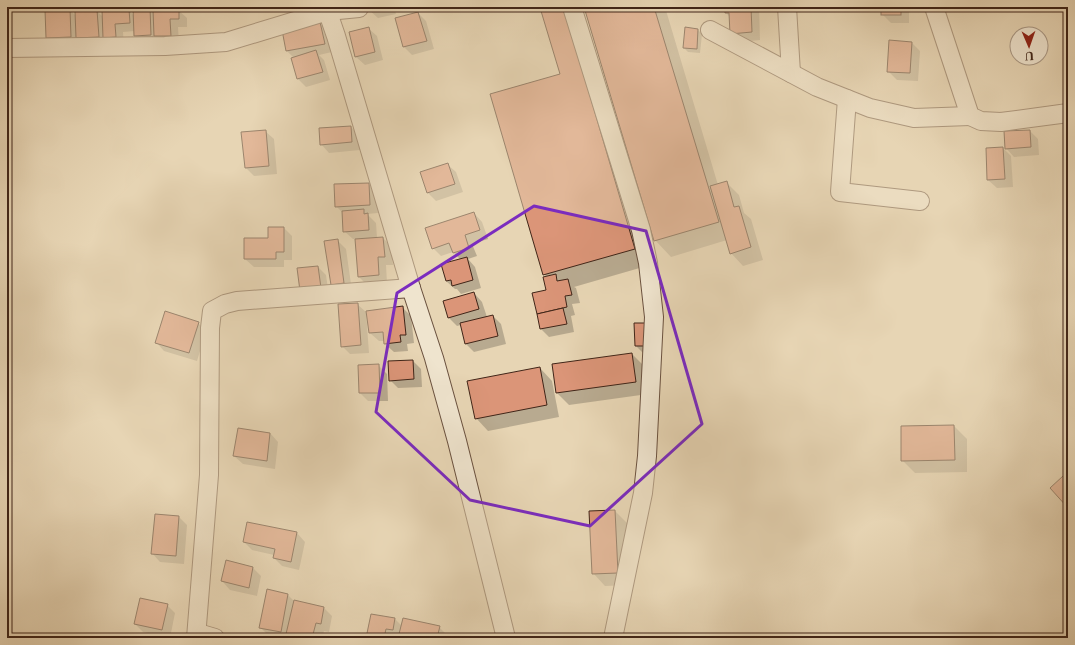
<svg xmlns="http://www.w3.org/2000/svg" width="1075" height="645" viewBox="0 0 1075 645" font-family="'Libre Caslon Text',serif">
<style>
.shadow{fill:#0003}
.building{fill:#db9578;stroke:#402518}
.lines{fill:none;stroke-linecap:round;stroke-linejoin:round}
.minor-casing{stroke:#6a513f;stroke-width:20}
.minor{stroke:#efe4ce;stroke-width:18}
.marked{fill:none;stroke:#7b2cbf;stroke-width:3;stroke-linejoin:round}
</style>
<rect width="100%" height="100%" fill="#e7d5b4"/>
<filter id="stains"><feTurbulence type="fractalNoise" baseFrequency=".005" numOctaves="4"/><feColorMatrix values="0 0 0 0 .2 0 0 0 0 .09 0 0 0 0 .02 0 0 0 .5 -.17"/></filter>
<radialGradient id="worn" r=".72"><stop offset=".6" stop-color="#630" stop-opacity="0"/><stop offset="1" stop-color="#630" stop-opacity=".3"/></radialGradient>
<g class="shadow">
<path d="M368 7H394L396 14 378 18 369 10Z"/>
<path d="M559 7 650 265 574 287 576 288 580 303 572 304 575 315 571 316 574 332 549 337 541 329 533 294 547 291V277L544 274 561 75Z"/>
<path d="M585 7H665L718 185 726 182 739 195 744 213 751 219 763 260 743 266 731 253 727 240 671 257 655 240Z"/>
<path d="M726 7H759L760 40 740 42 731 33 730 17 726 13Z"/>
<path d="M882 7H909V23H891L882 14Z"/>
<path d="M150 9 154 13 178 10 187 18V27H178L179 44H143L135 36V31L123 32 124 45 56 46 47 37 70 10 76 16 97 11 103 17 129 10 134 16Z"/>
<path d="M418 13 426 21 434 49 412 55 404 47Z"/>
<path d="M320 23 328 32 332 52 319 55 324 60 330 80 306 87 298 79 294 58 287 51 284 31Z"/>
<path d="M368 28 377 36 383 60 365 65 356 57 350 33Z"/>
<path d="M698 30 702 34 700 53 688 52 684 48Z"/>
<path d="M912 43 920 51 918 81 897 80 888 71Z"/>
<path d="M351 127 359 135 360 150 329 153 321 144Z"/>
<path d="M265 131 274 139 277 174 254 176 246 168 242 133Z"/>
<path d="M1030 131 1038 139 1039 155 1014 157 1006 148Z"/>
<path d="M1003 148 1011 156 1013 187 997 188 988 180 987 149Z"/>
<path d="M447 164 456 172 463 192 436 201 428 193Z"/>
<path d="M368 184 377 192 378 213 367 214 376 223 377 238H383L391 246 393 265H386L387 283 367 285 359 277 356 239H353L344 231 343 213 336 206Z"/>
<path d="M474 213 482 222 488 239 472 244 477 256 468 259 475 267 481 288 461 294 457 289H455L446 281 442 265 461 260 453 252 441 256 433 248Z"/>
<path d="M284 228 292 236V260H284V267H254L245 259Z"/>
<path d="M337 240 346 249 352 291 340 293 331 284Z"/>
<path d="M318 267 326 275 329 296 309 299Z"/>
<path d="M474 293 482 302 487 317 493 316 501 324 506 344 474 352 466 344 461 325 457 326 449 318Z"/>
<path d="M357 304 366 312 369 353 350 354 342 346Z"/>
<path d="M402 307 411 316 414 343 407 344 408 351 394 352 385 344V341H379L370 333 368 312Z"/>
<path d="M198 323 206 331 197 361 164 351 156 342Z"/>
<path d="M635 324 657 332 644 354 636 346Z"/>
<path d="M632 354 644 366 648 394 569 405 557 393 553 365Z"/>
<path d="M413 361 421 369 422 387 398 388 390 380Z"/>
<path d="M378 365 387 374 388 401H368L360 393 359 366Z"/>
<path d="M540 368 552 381 559 417 488 431 476 418Z"/>
<path d="M902 426H954L967 439V472L915 473 902 460Z"/>
<path d="M238 429 270 433 278 442 275 469 243 464 234 456Z"/>
<path d="M615 511 627 523 630 585 605 586 593 573Z"/>
<path d="M155 515 179 517 187 525 184 564 160 562 152 553Z"/>
<path d="M248 523 297 533 305 542 299 570 282 566 274 558V555L252 550 244 542Z"/>
<path d="M226 562 253 568 261 576 257 596 230 590 222 581Z"/>
<path d="M288 595 294 601 324 608 332 616 329 632 324 631 322 638H291L290 636 289 638H281L269 636 260 627Z"/>
<path d="M167 605 175 613 170 638 143 632 135 624Z"/>
<path d="M395 619 402 626 439 627 450 638H399L394 637 393 638H367Z"/>
</g>
<g class="building">
<path d="M367 7H384L368 10Z"/>
<path d="M555 7H564L635 249 543 275 490 94 560 74 541 11Z"/>
<path d="M584 7H654L719 222 654 241Z"/>
<path d="M725 7H751L752 32 730 34 729 13H725Z"/>
<rect x="881" y="7" width="20" height="8"/>
<path d="M133 8H150L151 35 134 36Z"/>
<path d="M70 9 71 37 46 38 45 10Z"/>
<path d="M129 9 130 23 115 24 116 37 103 38 102 10Z"/>
<path d="M179 9V19H170L171 36H154L153 10Z"/>
<path d="M97 10 99 37 76 38 75 11Z"/>
<path d="M418 12 427 41 403 47 395 18Z"/>
<path d="M320 22 325 44 286 51 282 30Z"/>
<path d="M369 27 375 52 355 57 349 32Z"/>
<path d="M685 27 698 29 697 49 683 48Z"/>
<path d="M889 40 912 42 910 73 887 72Z"/>
<path d="M316 50 323 72 297 79 291 58Z"/>
<path d="M351 126 352 142 320 145 319 128Z"/>
<path d="M266 130 269 166 245 168 241 132Z"/>
<path d="M1030 130 1031 147 1005 149 1004 131Z"/>
<path d="M1003 147 1005 179 987 180 986 148Z"/>
<path d="M448 163 455 184 427 193 420 172Z"/>
<path d="M727 181 734 207 739 206 751 247 730 254 710 186Z"/>
<path d="M369 183 370 205 335 207 334 184Z"/>
<path d="M364 209V214L368 213 369 230 343 232 342 211Z"/>
<path d="M474 212 480 230 465 235 469 248 453 253 449 243 432 249 425 228Z"/>
<path d="M268 227H284V252H276V259H244V238H268Z"/>
<path d="M383 237 385 257H378L379 275 358 277 355 239Z"/>
<path d="M338 239 344 283 331 285 324 241Z"/>
<path d="M467 257 473 280 452 286 451 280 446 281 441 264Z"/>
<path d="M318 266 321 288 300 291 297 268Z"/>
<path d="M556 274 557 281 568 279 572 295 565 296 567 307 537 314 532 293 546 290 543 277Z"/>
<path d="M474 292 479 309 448 318 443 301Z"/>
<path d="M358 303 361 345 341 347 338 304Z"/>
<path d="M403 306 406 335H400L401 342 384 344 383 332 369 333 366 311Z"/>
<path d="M563 308 567 324 540 329 537 314Z"/>
<path d="M165 311 199 322 189 353 155 343Z"/>
<path d="M493 315 498 336 465 344 460 323Z"/>
<path d="M634 323H649L650 346H635Z"/>
<path d="M632 353 636 382 556 393 552 364Z"/>
<path d="M413 360 414 379 389 381 388 361Z"/>
<path d="M379 364 380 393H359L358 365Z"/>
<path d="M540 367 547 405 475 419 467 381Z"/>
<path d="M954 425 955 460 901 461V426Z"/>
<path d="M238 428 270 433 267 461 233 456Z"/>
<path d="M1063 476 1068 482V508L1050 488Z"/>
<path d="M615 510 618 573 592 574 589 511Z"/>
<path d="M155 514 179 516 176 556 151 554Z"/>
<path d="M247 522 297 532 291 562 273 558 275 549 243 542Z"/>
<path d="M226 560 253 567 249 588 221 581Z"/>
<path d="M267 589 288 594 281 632 259 628Z"/>
<path d="M140 598 168 604 162 630 134 624Z"/>
<path d="M294 600 324 607 321 624 316 623 312 638H303L286 634Z"/>
<path d="M371 614 395 618 393 630 386 629 384 638H366Z"/>
<path d="M403 618 440 626 437 638H398Z"/>
</g>
<g class="lines">
<g class="minor-casing">
<g id="minor">
<path d="M326 7 336 36 411 288 434 358 457 441 506 638"/>
<path d="M572 7 641 230 648 263 654 317 647 456 643 493 613 638"/>
<path d="M787 7 791 73"/>
<path d="M934 7 970 116 981 121 1001 122 1068 113"/>
<path d="M710 30 817 87 870 108 914 118 970 116"/>
<path d="M7 48 165 46 226 42 328 11 359 8"/>
<path d="M847 99 840 192 920 201"/>
<path d="M198 633 215 638"/>
<path d="M196 638 209 475 210 328 212 311 225 304 237 301 411 288"/>
</g>
</g>
<use href="#minor" class="minor"/>
</g>
<path d="M0 0H1075V645H0ZM534 206 646 231 702 424 590 526 470 500 376 412 397 293Z" fill="#e7d5b4" fill-opacity=".55" fill-rule="evenodd"/>
<path class="marked" d="M534 206 646 231 702 424 590 526 470 500 376 412 397 293Z"/>
<rect width="1075" height="645" fill="none" stroke="#e7d5b4" stroke-width="24"/>
<rect x="8" y="8" width="1059" height="629" fill="none" stroke="#402518" stroke-width="2"/>
<rect x="12" y="12" width="1051" height="621" fill="none" stroke="#402518"/>
<g transform="translate(1029 46) rotate(178)"><circle r="19" fill="#efe4ce" stroke="#a99885"/>
<path d="M0-3L7 15L0 10L-7 15Z" fill="#8f2418"/>
<text y="-6" font-size="11" font-weight="bold" text-anchor="middle" fill="#402518">U</text>
</g>
<rect width="100%" height="100%" filter="url(#stains)"/>
<rect width="100%" height="100%" fill="url(#worn)"/>
</svg>
